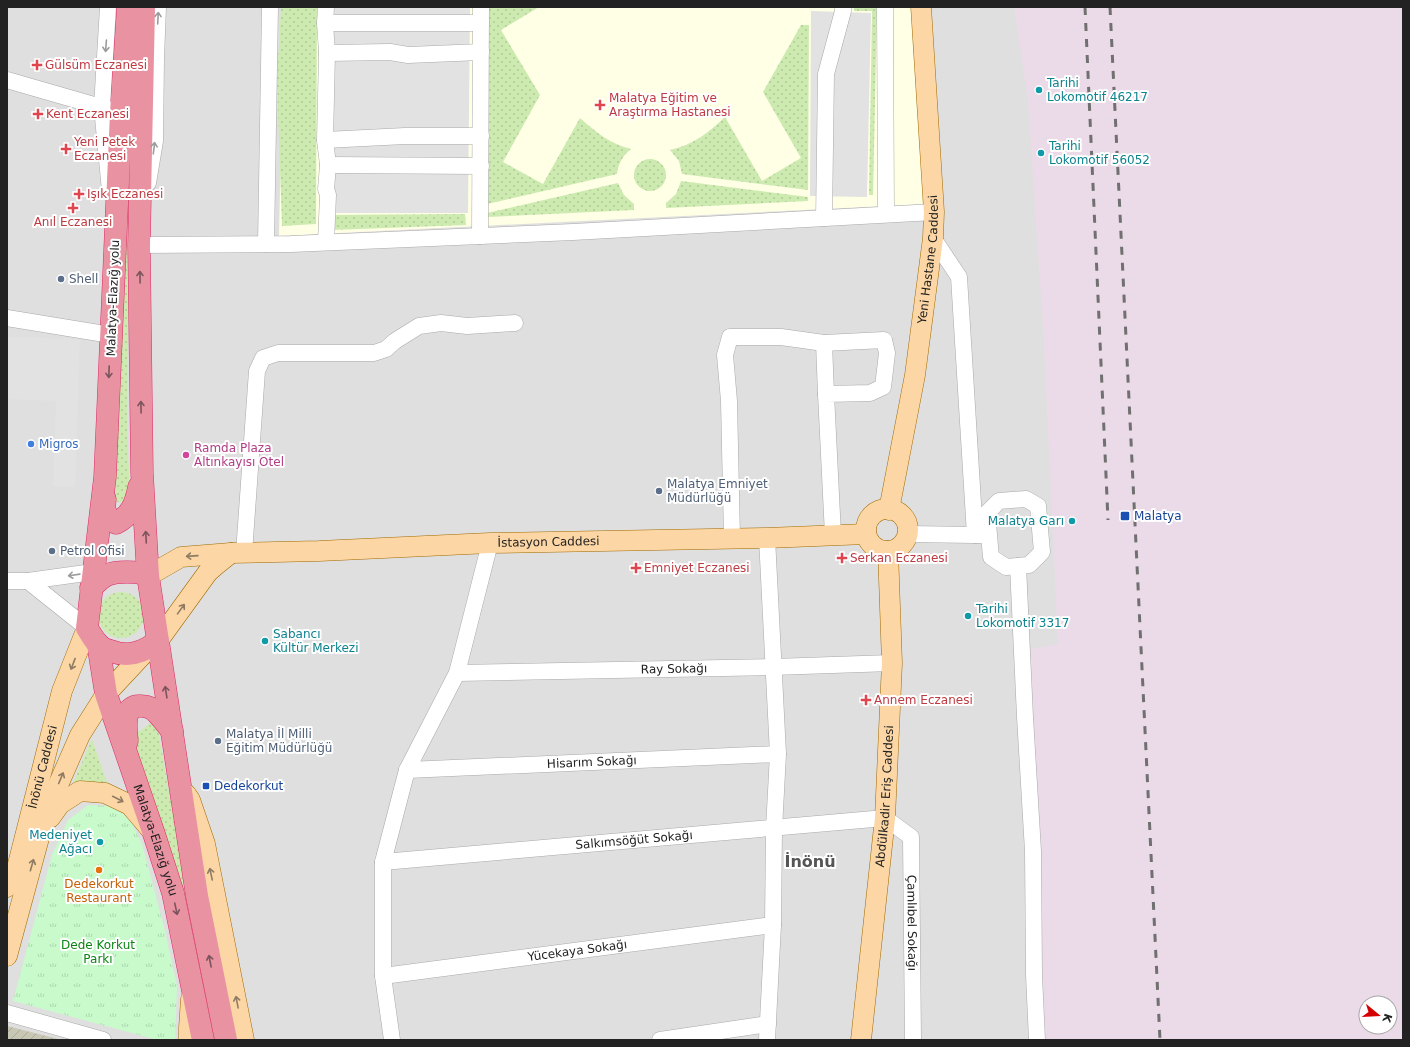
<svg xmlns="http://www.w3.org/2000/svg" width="1410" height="1047" viewBox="0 0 1410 1047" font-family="'DejaVu Sans',sans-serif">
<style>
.residential{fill:#e0dfdf;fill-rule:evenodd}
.education{fill:#ffffe5}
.railway{fill:#ebdbe8;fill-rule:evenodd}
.construction{fill:url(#construction-furrows)}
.grass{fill:url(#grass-dots)}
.park{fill:url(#park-tufts)}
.parking{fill:#e2e2e2}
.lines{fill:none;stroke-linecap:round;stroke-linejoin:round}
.minor-casing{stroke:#a9a9a9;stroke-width:17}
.major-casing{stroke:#a06b00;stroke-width:21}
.highway-casing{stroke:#dc2a67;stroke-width:23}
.minor{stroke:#fff;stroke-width:16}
.major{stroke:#fcd6a4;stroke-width:20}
.highway{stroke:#e892a2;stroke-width:22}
.rail{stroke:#707070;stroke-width:3;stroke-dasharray:8 8;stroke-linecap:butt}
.oneway{stroke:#9c9c9c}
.oneway2{stroke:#7b545c}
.oneway3{stroke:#8f7c63}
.health-dot{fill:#e0444e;stroke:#fff;stroke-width:1.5}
.culture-dot{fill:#0f9aa8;stroke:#fff;stroke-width:1.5}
.service-dot{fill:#5c6f8a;stroke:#fff;stroke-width:1.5}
.shop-dot{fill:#3f7fe0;stroke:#fff;stroke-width:1.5}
.hotel-dot{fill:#d1479c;stroke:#fff;stroke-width:1.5}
.transit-dot{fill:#1a4fb4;stroke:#fff;stroke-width:1.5}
.food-dot{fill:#e8710a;stroke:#fff;stroke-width:1.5}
.labels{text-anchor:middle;stroke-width:4;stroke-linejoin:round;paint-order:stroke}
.health-label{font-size:12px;fill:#be3a42;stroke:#fff;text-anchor:start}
.culture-label{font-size:12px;fill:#0d838f;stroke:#fff;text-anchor:start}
.street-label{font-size:12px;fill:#222;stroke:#fff}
.service-label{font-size:12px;fill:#4e5e75;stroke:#fff;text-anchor:start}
.shop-label{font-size:12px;fill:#366cbe;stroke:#fff;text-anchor:start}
.hotel-label{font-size:12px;fill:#b23c85;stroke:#fff;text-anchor:start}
.transit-label{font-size:12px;fill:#164399;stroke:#fff;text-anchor:start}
.food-label{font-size:12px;fill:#c56008;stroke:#fff}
.park-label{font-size:12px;fill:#0c8416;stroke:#fff}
.district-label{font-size:16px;font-weight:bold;fill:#555;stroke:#fff}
</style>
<defs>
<pattern id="construction-furrows" width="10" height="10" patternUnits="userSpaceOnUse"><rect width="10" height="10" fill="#c7c7b4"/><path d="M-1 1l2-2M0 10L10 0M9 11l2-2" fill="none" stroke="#abab9a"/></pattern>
<pattern id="grass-dots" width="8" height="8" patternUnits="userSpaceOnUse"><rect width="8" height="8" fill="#cdebb0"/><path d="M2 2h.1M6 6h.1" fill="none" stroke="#b0c997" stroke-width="1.8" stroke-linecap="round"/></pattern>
<pattern id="park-tufts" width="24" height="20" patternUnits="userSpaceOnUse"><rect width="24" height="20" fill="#c8facc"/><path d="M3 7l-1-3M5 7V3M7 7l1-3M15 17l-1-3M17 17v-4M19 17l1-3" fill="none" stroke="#acd6af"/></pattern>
</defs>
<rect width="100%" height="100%" fill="#f2efe9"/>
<path class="residential" d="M7 7H1403V1040H7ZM1366 1003H1390V1027H1366Z"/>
<path class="education" d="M284 7H912L925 204 279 236Z"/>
<path class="railway" d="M1014 7H1403V1040H1036L1022 651 1058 644 1044 341 1028 100ZM1366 1003H1390V1027H1366Z"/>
<path class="construction" d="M7 1026 62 1040H7Z"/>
<g class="grass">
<path d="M281 7H317L316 224 282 226 277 82Z"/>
<path d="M488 7H539L501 30 540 95 503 162 543 184 580 118C596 132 610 144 631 149 623 155 618 164 617 174L487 204Z"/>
<path d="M854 7H877L873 195H869L872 11H854Z"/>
<path d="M801 25H809L808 190 682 174 679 161 670 150C693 145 708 133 725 117L762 181 801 158 763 92Z"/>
<path d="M131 135 127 420 130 502H115L123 136Z"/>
<circle cx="650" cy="175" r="16"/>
<path d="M681 181 808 197V201L666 208V203L676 194Z"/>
<path d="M618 183 624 195 634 204V210L487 217V213Z"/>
<path d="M465 214 466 225 331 230 330 215Z"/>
<circle cx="121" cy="615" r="23"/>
<path d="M156 719 182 864 217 1040H208L174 880 133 736Z"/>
<path d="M92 739 108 786 70 790Z"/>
</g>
<path class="park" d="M88 805 109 806 129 817 142 844 164 927 177 986 175 1040H158L13 1001 52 855 68 820Z"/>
<g class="parking">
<path d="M331 7H470L468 213H330Z"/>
<path d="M811 11 871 13 867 197 810 196Z"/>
<path d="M7 337 80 339 75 487 53 486 56 401 7 399Z"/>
</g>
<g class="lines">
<g class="minor-casing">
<g id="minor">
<path d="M108 7 102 107 110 191"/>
<path d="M326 7 325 23 327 53 325 140 328 165 326 189 328 195 326 242"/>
<path d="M885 7 886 214"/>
<path d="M325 23H481"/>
<path d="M327 53 390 52 408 55 481 52"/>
<path d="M7 80 111 110"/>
<path d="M325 140 405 136H481"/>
<path d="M328 165 481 166"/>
<path d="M148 183 155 141 156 58 158 7"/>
<path d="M824 218 826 74 843 11V7"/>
<path d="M480 236 481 7"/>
<path d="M933 238 959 277 975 535"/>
<path d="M266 244 270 7"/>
<path d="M139 245 291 244 573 232 934 212"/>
<path d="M7 318 111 335"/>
<path d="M824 343 826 394"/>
<path d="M1026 499 1038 506 1042 552 1029 565 1006 567 991 557 987 513 999 501Z"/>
<path d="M907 534 975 535H985"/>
<path d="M732 538 729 401 725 355 730 337H781L824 343 884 340 887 353 883 387 870 393 826 394 833 535"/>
<path d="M767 538 778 754 774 829 773 925 767 1040"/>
<path d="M244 553 257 371 263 358 278 353H374L386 349 395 341 419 326 441 323 467 326 515 323"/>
<path d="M1018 566 1025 717 1033 851 1034 975 1037 1040"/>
<path d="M7 581H28L93 572H103"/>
<path d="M28 581 87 628"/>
<path id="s1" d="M457 673 773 667 892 663"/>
<path id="s2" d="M407 770 778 754"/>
<path id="s3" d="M383 862 885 818 911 837 913 1040"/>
<path id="s4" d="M383 976 773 925"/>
<path d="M7 1013 103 1040"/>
<path d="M392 1040 383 976V862L407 770 457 673 490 543"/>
<path d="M660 1040 768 1024"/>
</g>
</g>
<g class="major-casing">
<g id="major">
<circle cx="887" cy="530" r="21"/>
<path id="s5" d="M889 510 915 375 933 238 934 212 921 7"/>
<path id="s6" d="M148 576 181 557 231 553 319 551 490 543 767 538 866 534"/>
<path d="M158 641 208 572 216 565 231 553"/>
<path d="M186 794 190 800 205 844 244 1040"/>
<path d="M50 818 60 804 80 791 105 793 130 805 152 831"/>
<path id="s7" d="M18 864 62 691 87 628"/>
<path d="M7 887 17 870"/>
<path d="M7 956 42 827 59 783 80 735 106 694 147 650"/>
<path d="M189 1040V1028L191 999"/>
<path id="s8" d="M861 1040 885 818 892 663 888 551"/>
</g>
</g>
<g class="highway-casing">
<g id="highway">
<path d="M128 7 121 113 105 477 87 628C90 633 93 639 98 644 101 648 106 650 111 651 129 658 144 652 158 641"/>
<path d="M144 7 139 245 142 473 148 576 197 896 226 1040"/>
<path d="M105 499 104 508 108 519 116 523C131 516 136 503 139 487"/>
<path d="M91 588C104 575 108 572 127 572 136 572 139 572 148 576"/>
<path id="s9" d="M98 644 106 694 154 834 173 893 203 1040"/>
<path d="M127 741C126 729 122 704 141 706 148 706 154 709 158 714 163 719 168 726 172 731"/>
</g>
</g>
<use href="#minor" class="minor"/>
<use href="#major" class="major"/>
<use href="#highway" class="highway"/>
<g class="rail">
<path d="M1085 7 1108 520"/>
<path d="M1110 7 1160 1040"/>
</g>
</g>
<defs><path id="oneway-shaft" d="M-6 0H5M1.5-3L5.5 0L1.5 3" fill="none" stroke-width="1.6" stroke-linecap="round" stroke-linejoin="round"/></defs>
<g class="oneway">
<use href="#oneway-shaft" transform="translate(158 18) rotate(-87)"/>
<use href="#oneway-shaft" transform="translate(106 46) rotate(94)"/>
<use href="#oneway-shaft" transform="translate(154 148) rotate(-83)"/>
<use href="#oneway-shaft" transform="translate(74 575) rotate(172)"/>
</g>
<g class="oneway2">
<use href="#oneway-shaft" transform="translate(140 277) rotate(-91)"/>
<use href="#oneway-shaft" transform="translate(109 372) rotate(92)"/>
<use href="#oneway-shaft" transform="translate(141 407) rotate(-91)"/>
<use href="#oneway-shaft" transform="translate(146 537) rotate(-93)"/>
<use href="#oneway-shaft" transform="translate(166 692) rotate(-99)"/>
<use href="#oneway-shaft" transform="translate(176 909) rotate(78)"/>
<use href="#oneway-shaft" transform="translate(210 961) rotate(-101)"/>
</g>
<g class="oneway3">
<use href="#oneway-shaft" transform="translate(192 556) rotate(176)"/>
<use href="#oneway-shaft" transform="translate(181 609) rotate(-54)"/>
<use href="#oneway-shaft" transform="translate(73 664) rotate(111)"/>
<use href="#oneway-shaft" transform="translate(61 778) rotate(-67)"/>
<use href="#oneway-shaft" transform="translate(118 799) rotate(27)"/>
<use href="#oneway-shaft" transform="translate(32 865) rotate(-74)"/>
<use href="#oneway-shaft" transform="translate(211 874) rotate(-102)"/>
<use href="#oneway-shaft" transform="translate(237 1002) rotate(-101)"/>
</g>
<g class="health-dot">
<path d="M35 59h4v4h4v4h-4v4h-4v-4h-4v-4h4z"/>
<path d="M598 99h4v4h4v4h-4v4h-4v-4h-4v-4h4z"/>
<path d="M36 108h4v4h4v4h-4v4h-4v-4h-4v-4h4z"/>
<path d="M64 143h4v4h4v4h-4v4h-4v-4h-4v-4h4z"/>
<path d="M77 188h4v4h4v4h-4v4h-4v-4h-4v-4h4z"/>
<path d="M71 202h4v4h4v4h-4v4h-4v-4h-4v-4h4z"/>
<path d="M840 552h4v4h4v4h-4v4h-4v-4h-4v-4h4z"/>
<path d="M634 562h4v4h4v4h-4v4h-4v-4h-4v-4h4z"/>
<path d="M864 694h4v4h4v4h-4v4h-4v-4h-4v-4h4z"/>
</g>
<g class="culture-dot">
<circle cx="1039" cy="90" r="4"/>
<circle cx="1041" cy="153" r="4"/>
<circle cx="1072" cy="521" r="4"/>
<circle cx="968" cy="616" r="4"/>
<circle cx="265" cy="641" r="4"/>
<circle cx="100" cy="842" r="4"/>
</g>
<g class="service-dot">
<circle cx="61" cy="279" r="4"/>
<circle cx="659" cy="491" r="4"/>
<circle cx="52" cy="551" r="4"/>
<circle cx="218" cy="741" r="4"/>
</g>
<circle class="shop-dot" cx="31" cy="444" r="4"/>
<circle class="hotel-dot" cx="186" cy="455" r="4"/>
<g class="transit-dot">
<rect x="1120" y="511" width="10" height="10" rx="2"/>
<rect x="202" y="782" width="8" height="8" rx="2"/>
</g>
<circle class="food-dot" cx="99" cy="870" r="4"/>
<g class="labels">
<g class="health-label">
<text x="45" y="69">Gülsüm Eczanesi</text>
<text x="609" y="102">Malatya Eğitim ve<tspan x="609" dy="14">Araştırma Hastanesi</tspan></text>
<text x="46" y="118">Kent Eczanesi</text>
<text x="74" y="146">Yeni Petek<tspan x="74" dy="14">Eczanesi</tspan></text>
<text x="87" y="198">Işık Eczanesi</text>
<text x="73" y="226" text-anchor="middle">Anıl Eczanesi</text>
<text x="850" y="562">Serkan Eczanesi</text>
<text x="644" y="572">Emniyet Eczanesi</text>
<text x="874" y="704">Annem Eczanesi</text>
</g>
<g class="culture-label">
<text x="1047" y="87">Tarihi<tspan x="1047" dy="14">Lokomotif 46217</tspan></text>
<text x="1049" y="150">Tarihi<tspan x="1049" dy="14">Lokomotif 56052</tspan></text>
<text x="1064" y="525" text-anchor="end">Malatya Garı</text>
<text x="976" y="613">Tarihi<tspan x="976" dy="14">Lokomotif 3317</tspan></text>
<text x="273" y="638">Sabancı<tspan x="273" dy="14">Kültür Merkezi</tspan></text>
<text x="92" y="839" text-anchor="end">Medeniyet<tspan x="92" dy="14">Ağacı</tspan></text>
</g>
<g class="street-label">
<text dy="4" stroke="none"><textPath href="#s5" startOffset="254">Yeni Hastane Caddesi</textPath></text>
<text transform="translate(113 298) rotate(-88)" y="4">Malatya-Elazığ yolu</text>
<text dy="4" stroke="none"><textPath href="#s6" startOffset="406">İstasyon Caddesi</textPath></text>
<text dy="4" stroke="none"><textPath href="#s1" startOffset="217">Ray Sokağı</textPath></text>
<text dy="4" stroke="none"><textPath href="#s2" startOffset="185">Hisarım Sokağı</textPath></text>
<text dy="4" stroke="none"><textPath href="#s7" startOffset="100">İnönü Caddesi</textPath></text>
<text dy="4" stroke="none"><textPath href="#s8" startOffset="245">Abdülkadir Eriş Caddesi</textPath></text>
<text dy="4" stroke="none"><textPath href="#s9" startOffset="205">Malatya-Elazığ yolu</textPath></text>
<text dy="4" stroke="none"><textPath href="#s3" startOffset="252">Salkımsöğüt Sokağı</textPath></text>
<text dy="4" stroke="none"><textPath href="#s3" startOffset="622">Çamlıbel Sokağı</textPath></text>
<text dy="4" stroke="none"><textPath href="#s4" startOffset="196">Yücekaya Sokağı</textPath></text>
</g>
<g class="service-label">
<text x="69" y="283">Shell</text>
<text x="667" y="488">Malatya Emniyet<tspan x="667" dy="14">Müdürlüğü</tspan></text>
<text x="60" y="555">Petrol Ofisi</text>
<text x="226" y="738">Malatya İl Milli<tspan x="226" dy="14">Eğitim Müdürlüğü</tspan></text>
</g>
<g class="shop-label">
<text x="39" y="448">Migros</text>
</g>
<g class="hotel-label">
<text x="194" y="452">Ramda Plaza<tspan x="194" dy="14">Altınkayısı Otel</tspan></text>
</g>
<g class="transit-label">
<text x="1134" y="520">Malatya</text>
<text x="214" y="790">Dedekorkut</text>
</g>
<g class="food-label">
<text x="99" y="888">Dedekorkut<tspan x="99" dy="14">Restaurant</tspan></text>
</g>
<g class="park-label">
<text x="98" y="949">Dede Korkut<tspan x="98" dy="14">Parkı</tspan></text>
</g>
<g class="district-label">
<text x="810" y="867">İnönü</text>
</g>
</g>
<rect width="1410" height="1047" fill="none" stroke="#222222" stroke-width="16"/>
<g transform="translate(1378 1015) rotate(108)"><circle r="19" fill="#ffffff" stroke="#a7a7a7"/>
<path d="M0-3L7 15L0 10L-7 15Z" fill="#d40000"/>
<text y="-6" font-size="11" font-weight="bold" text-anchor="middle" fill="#222222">K</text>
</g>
</svg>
